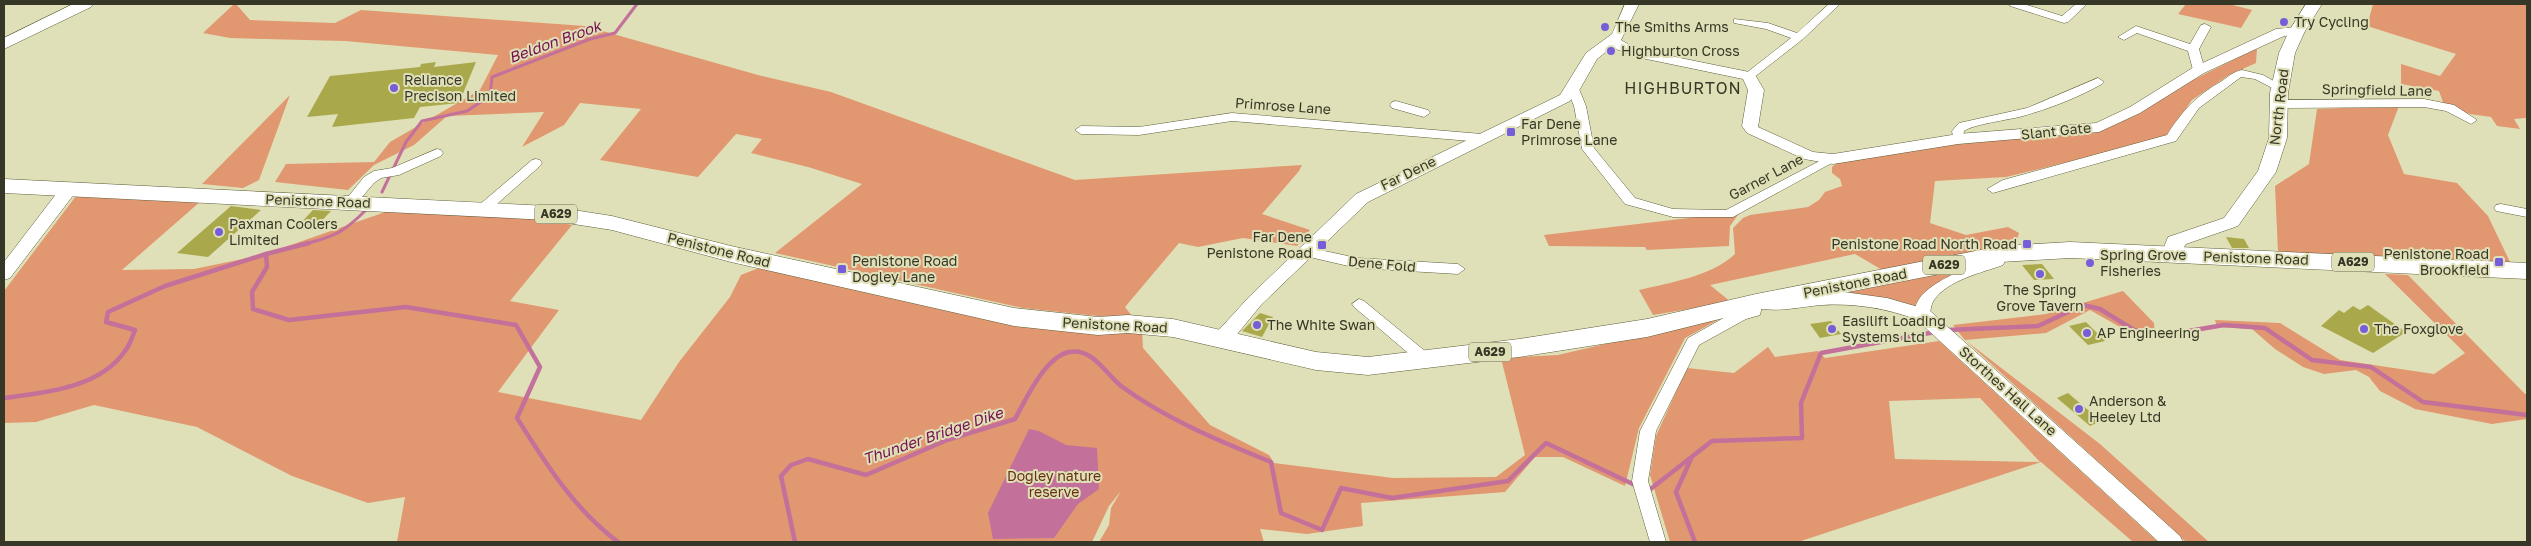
<svg xmlns="http://www.w3.org/2000/svg" width="2531" height="546" viewBox="0 0 2531 546" font-family="'Golos Text',sans-serif">
<style>
.green{fill:#e19770;fill-rule:evenodd}
.water{fill:#c3709b}
.lines{fill:none;stroke-linecap:round;stroke-linejoin:round}
.stream-far1{stroke:#c3709b;stroke-width:3}
.stream{stroke:#c3709b;stroke-width:4.5}
.building{fill:#a9a84b}
.minor-casing{stroke:#5e5e3a;stroke-width:1}
.tertiary-casing{stroke:#5e5e3a;stroke-width:1}
.secondary-casing{stroke:#5e5e3a;stroke-width:1}
.trunk-casing{stroke:#5e5e3a;stroke-width:1}
.minor{fill:#fff;fill-rule:evenodd}
.tertiary{fill:#fff;fill-rule:evenodd}
.secondary{fill:#fff;fill-rule:evenodd}
.trunk{fill:#fff;fill-rule:evenodd}
.poi-dot{fill:#765ed8;stroke:#e0e0b8;stroke-width:2}
.labels{text-anchor:middle;stroke-width:4;stroke-linejoin:round;paint-order:stroke}
.shield{fill:#e0e0b8;stroke:#6a6a52;stroke-width:1}
.shield-label{font-size:12px;font-weight:bold;fill:#373727}
.poi-label{font-size:14px;fill:#373727;stroke:#e0e0b8;text-anchor:start}
.street-label{font-size:14px;fill:#373727;stroke:#e0e0b8}
.park-label{font-size:14px;fill:#673111;stroke:#e0e0b8}
.water-label{font-size:15px;font-style:italic;fill:#740e4f;stroke:#e0e0b8}
.quarter-label{font-size:16px;letter-spacing:1px;fill:#373727;stroke:#e0e0b8}
</style>
<rect width="100%" height="100%" fill="#e0e0b8"/>
<g class="green">
<path d="M234 4H236L250 20 335 23 361 10 585 26 758 75 831 92 1075 180 1302 165 1299 171 1262 214 1310 230 1297 246 1243 238 1198 247 1179 243 1125 307 1135 320 1023 308 775 253 862 184 808 167 751 153 762 139 736 134 698 177 600 160 641 109 580 103 564 125 522 147 544 112 447 116 414 145 374 165 348 190 275 182 286 164 374 162 390 142 480 90 498 55 345 41 230 38 203 33Z"/>
<path d="M2186 4H2229L2252 10 2241 28 2178 14Z"/>
<path d="M2373 4H2527V118L2514 119 2520 129 2497 126 2491 117 2470 114 2444 105 2439 91 2401 84V64L2440 76 2456 54 2367 26Z"/>
<path d="M2257 48 2256 63 2229 75 2192 100 2166 138 2006 177 1935 181 1930 223 1966 235 2008 227 2019 233 2015 247 1884 271 1855 254 1710 285 1731 302 1653 315 1639 290C1669 283 1712 276 1735 254L1733 228 1743 218 1750 215 1808 207 1819 200 1825 192 1842 186 1840 179 1832 173V167L1837 163 1972 140 2041 138 2077 132 2191 81Z"/>
<path d="M290 95 259 180 243 188 202 184Z"/>
<path d="M2399 106 2388 135 2404 174 2457 183 2488 216 2511 264 2278 252 2275 186 2309 164 2317 109Z"/>
<path d="M76 196 201 201 122 270 194 269 262 255 391 210 543 219 572 225 510 301 559 310 498 392 641 420 679 362 730 297 741 275 764 266 1011 324 1142 330 1143 348 1210 425 1269 455 1274 463 1393 478 1496 477 1525 455 1501 358 1558 355 1725 316 1685 338 1639 428 1625 486 1563 457H1535L1505 492 1361 503 1363 526 1307 534 1260 529 1264 542H1099L1109 525 1111 508 1121 491 1109 506 1092 542H397L405 497 368 503 292 476 197 427 94 405 36 422 4 423V291Z"/>
<path d="M1740 212 1730 226 1729 246 1647 250 1645 247 1549 246 1544 235Z"/>
<path d="M1972 265C1946 277 1932 282 1915 307L1831 294Z"/>
<path d="M2385 274 2408 275 2525 394H2527V419L2492 424 2415 409 2380 391 2369 377 2356 370 2324 374 2303 367 2275 349 2252 329 2217 327 2215 320 2280 323 2340 360 2434 374 2465 353Z"/>
<path d="M2123 291 2154 323 2155 338 2134 335 2090 310 2046 333 1965 340 2100 444 2209 542H2186L1964 339 1953 325 2046 314Z"/>
<path d="M1939 341 2158 542H2133L2041 462 1798 542H1670L1650 475 1656 436 1687 368 1734 373 1768 347 1775 357 1818 351 1825 358ZM1980 398 2040 462 1895 459 1889 401Z"/>
</g>
<path class="water" d="M1029 429 1039 431 1066 445 1097 448 1099 489 1078 504 1054 538 993 539 988 513Z"/>
<g class="lines">
<g class="stream-far1">
<path d="M382 192 406 142 422 121 467 111 490 96 492 77 590 39 615 33 637 4"/>
<path d="M305 244C336 236 344 232 367 209"/>
</g>
<g class="stream">
<path d="M266 254 309 243"/>
<path d="M1947 330 2038 326 2083 305 2100 309 2134 330 2165 335 2224 325 2265 328 2312 360 2371 367 2423 402 2527 415"/>
<path d="M4 398C44 393 100 388 125 351 130 345 132 337 135 330L106 322 108 312 165 286 266 254 267 267 252 292 253 309 289 320 406 307 516 325 540 367 517 418C546 464 574 509 618 542"/>
<path d="M1691 459 1676 492 1695 542"/>
<path d="M1648 491 1712 441 1802 438 1801 403 1821 353 1935 332"/>
<path d="M795 542 781 476 791 465 808 459 866 475 947 440 1015 419C1026 399 1045 357 1069 352 1092 347 1106 374 1121 386 1166 419 1219 441 1271 462L1281 513 1322 530 1341 488 1392 498 1508 481 1546 443 1637 486"/>
</g>
</g>
<g class="building">
<path d="M436 62 434 67 476 62 459 103 420 107 414 118 332 127 338 114 307 117 330 76 420 67 421 64Z"/>
<path d="M231 206 261 210 208 257 177 253Z"/>
<path d="M313 210 331 211 313 230 295 229Z"/>
<path d="M2226 237 2244 239 2249 248H2232Z"/>
<path d="M2042 264 2054 279 2034 280 2022 265Z"/>
<path d="M2368 305 2406 332 2373 353 2321 326 2339 310 2344 313 2353 306 2360 310Z"/>
<path d="M1260 313 1273 317 1262 337 1242 331Z"/>
<path d="M1831 321 1841 334 1820 338 1810 324Z"/>
<path d="M2086 322 2105 341 2088 345 2069 326Z"/>
<path d="M2068 393 2101 421 2090 426 2057 398Z"/>
</g>
<g class="lines">
<g class="minor-casing">
<g id="minor">
<path d="M1829 4H1840L1803 39 1753 78H1745V74L1791 38 1766 29 1734 23V19L1768 23 1797 33Z"/>
<path d="M2009 4H2024L2062 16 2076 4H2087L2068 22 2064 23 2010 6Z"/>
<path d="M2205 24 2211 27 2199 49 2205 70 2199 73 2193 70 2188 51 2137 33 2124 40 2118 37 2136 26 2190 44 2201 25Z"/>
<path d="M2242 70 2263 75 2286 88 2280 92 2255 79 2241 77 2199 108 2176 141 1993 193 1987 189 2003 180 2167 135C2182 111 2197 95 2222 81 2229 76 2233 72 2242 70Z"/>
<path d="M2098 78 2104 82 2102 84C2077 98 2051 108 2023 116 2009 120 1974 124 1964 131L1962 142H1954L1952 131 1959 123 2027 108Z"/>
<path d="M1573 85 1579 89 1586 106 1594 148 1635 198 1673 209 1726 210 1829 156H1837L1839 159 1733 217H1673L1625 204 1582 149 1574 106 1567 89Z"/>
<path d="M2424 99 2454 105 2477 120 2471 124 2446 111 2424 107 2278 108 2272 104 2278 100Z"/>
<path d="M1396 101 1428 110 1430 113 1424 117 1392 108 1390 105 1392 102Z"/>
<path d="M1232 113 1482 134 1488 138 1482 142 1232 121 1139 135 1081 134 1075 130 1081 126 1139 127Z"/>
<path d="M437 149 441 150 443 153 441 156 399 175 381 178 374 183 355 205H345L344 202 364 177 374 171 392 168Z"/>
<path d="M536 159 540 160 542 163 540 166 489 211H479L477 208 479 205 532 160Z"/>
<path d="M2501 204 2527 209V217L2496 211 2494 208 2496 205Z"/>
<path d="M1306 247 1357 258 1458 264 1465 269 1458 274 1357 268 1301 255 1299 252 1301 249Z"/>
<path d="M2001 249 2008 254 2003 265C1981 273 1948 280 1934 300 1930 306 1931 313 1928 319H1918C1901 289 1975 265 1992 259L1996 251Z"/>
<path d="M1756 297 1763 302 1760 315 1746 319 1699 345 1656 431 1648 481 1666 542H1650L1632 481 1640 431 1688 338 1736 311 1748 308 1751 299Z"/>
<path d="M1359 299 1364 301 1431 356 1433 360 1431 364H1421L1354 307 1352 304Z"/>
</g>
</g>
<g class="tertiary-casing">
<g id="tertiary">
<path d="M1625 4H1639L1621 40 1636 49 1754 73 1764 90 1758 127 1813 152 1833 154 1958 134 2096 123 2130 107 2194 67 2276 29 2297 27 2304 31 2302 34 2284 36 2204 73 2140 113 2099 132 1958 144 1833 164 1804 159 1747 133 1742 126 1748 90 1743 79 1632 56 1612 47 1597 59 1580 89 1570 101 1368 202 1261 305 1230 343 1223 345 1216 343 1214 338 1216 333 1249 297 1356 194 1560 95 1586 53 1612 34Z"/>
<path d="M69 184 75 185 77 189 75 193 10 278 4 280V262L63 185Z"/>
<path d="M1844 292 1887 298 1929 310 2180 536 2183 542H2159L1917 320C1888 308 1853 303 1822 305 1796 307 1775 314 1750 306L1747 302 1750 298C1760 295 1770 299 1781 298 1802 297 1822 292 1844 292Z"/>
</g>
</g>
<g class="secondary-casing">
<g id="secondary">
<path d="M73 4H93L91 7 4 49V38Z"/>
<path d="M2306 4H2322L2305 31 2295 53 2288 93 2287 138 2276 172 2238 226 2186 244 2184 247 2188 254 2185 259 2178 261 2171 259 2164 247 2168 237 2224 218 2258 171 2269 138 2270 93 2279 53 2289 31Z"/>
</g>
</g>
<g class="trunk-casing">
<path id="trunk" d="M4 179 548 206 612 216 731 246 1014 308 1098 317 1128 315 1173 319 1316 352 1368 357 1519 339 1647 319 1756 294 2001 246 2070 242 2527 263V279L2070 258 2001 262 1756 310 1647 337 1519 357 1368 375 1316 370 1173 337 1128 333 1098 335 1014 326 731 262 612 230 548 220 4 193Z"/>
</g>
<use href="#minor" class="minor"/>
<use href="#tertiary" class="tertiary"/>
<use href="#secondary" class="secondary"/>
<use href="#trunk" class="trunk"/>
</g>
<g class="poi-dot">
<circle cx="2284" cy="22" r="5"/>
<circle cx="1605" cy="27" r="5"/>
<circle cx="1611" cy="51" r="5"/>
<circle cx="394" cy="88" r="5"/>
<rect x="1506" y="127" width="10" height="10" rx="2.5"/>
<circle cx="219" cy="232" r="5"/>
<rect x="2022" y="239" width="10" height="10" rx="2.5"/>
<rect x="1317" y="240" width="10" height="10" rx="2.5"/>
<rect x="2494" y="257" width="10" height="10" rx="2.5"/>
<circle cx="2090" cy="263" r="5"/>
<rect x="837" y="264" width="10" height="10" rx="2.5"/>
<circle cx="2040" cy="274" r="5"/>
<circle cx="1257" cy="325" r="5"/>
<circle cx="1832" cy="329" r="5"/>
<circle cx="2364" cy="329" r="5"/>
<circle cx="2087" cy="333" r="5"/>
<circle cx="2079" cy="409" r="5"/>
</g>
<g class="labels">
<g class="shield">
<rect x="535" y="204.5" width="42" height="19" rx="4"/>
<rect x="2332" y="252.5" width="42" height="19" rx="4"/>
<rect x="1923" y="255.5" width="42" height="19" rx="4"/>
<rect x="1469" y="342.5" width="42" height="19" rx="4"/>
</g>
<g class="shield-label">
<text x="556" y="218">A629</text>
<text x="2353" y="266">A629</text>
<text x="1944" y="269">A629</text>
<text x="1490" y="356">A629</text>
</g>
<g class="poi-label">
<text x="2294" y="27">Try Cycling</text>
<text x="1615" y="32">The Smiths Arms</text>
<text x="1621" y="56">Highburton Cross</text>
<text x="404" y="85">Reliance<tspan x="404" dy="16">Precison Limited</tspan></text>
<text x="1521" y="129">Far Dene<tspan x="1521" dy="16">Primrose Lane</tspan></text>
<text x="229" y="229">Paxman Coolers<tspan x="229" dy="16">Limited</tspan></text>
<text x="1312" y="242" text-anchor="end">Far Dene<tspan x="1312" dy="16">Penistone Road</tspan></text>
<text x="2017" y="249" text-anchor="end">Penistone Road North Road</text>
<text x="2489" y="259" text-anchor="end">Penistone Road<tspan x="2489" dy="16">Brookfield</tspan></text>
<text x="2100" y="260">Spring Grove<tspan x="2100" dy="16">Fisheries</tspan></text>
<text x="852" y="266">Penistone Road<tspan x="852" dy="16">Dogley Lane</tspan></text>
<text x="2040" y="295" text-anchor="middle">The Spring<tspan x="2040" dy="16">Grove Tavern</tspan></text>
<text x="1842" y="326">Easilift Loading<tspan x="1842" dy="16">Systems Ltd</tspan></text>
<text x="1267" y="330">The White Swan</text>
<text x="2374" y="334">The Foxglove</text>
<text x="2097" y="338">AP Engineering</text>
<text x="2089" y="406">Anderson &amp;<tspan x="2089" dy="16">Heeley Ltd</tspan></text>
</g>
<g class="street-label">
<text transform="translate(2377 90) rotate(1)" y="5">Springfield Lane</text>
<text transform="translate(1283 106) rotate(4)" y="5">Primrose Lane</text>
<text transform="translate(2279 107) rotate(-83)" y="5">North Road</text>
<text transform="translate(2056 131) rotate(-6)" y="5">Slant Gate</text>
<text transform="translate(1408 173) rotate(-26)" y="5">Far Dene</text>
<text transform="translate(1766 177) rotate(-28)" y="5">Garner Lane</text>
<text transform="translate(318 201) rotate(2)" y="5">Penistone Road</text>
<text transform="translate(719 250) rotate(14)" y="5">Penistone Road</text>
<text transform="translate(2256 258) rotate(2)" y="5">Penistone Road</text>
<text transform="translate(1382 264) rotate(5)" y="5">Dene Fold</text>
<text transform="translate(1855 283) rotate(-11)" y="5">Penistone Road</text>
<text transform="translate(1115 325) rotate(3)" y="5">Penistone Road</text>
<text transform="translate(2008 391) rotate(42)" y="5">Storthes Hall Lane</text>
</g>
<g class="park-label">
<text x="1054" y="481">Dogley nature<tspan x="1054" dy="16">reserve</tspan></text>
</g>
<g class="water-label">
<text transform="translate(555 42) rotate(-20)" y="5">Beldon Brook</text>
<text transform="translate(933 436) rotate(-19)" y="5">Thunder Bridge Dike</text>
</g>
<g class="quarter-label">
<text x="1683" y="94">HIGHBURTON</text>
</g>
</g>
<rect width="2531" height="546" fill="none" stroke="#373727" stroke-width="10"/>
</svg>
